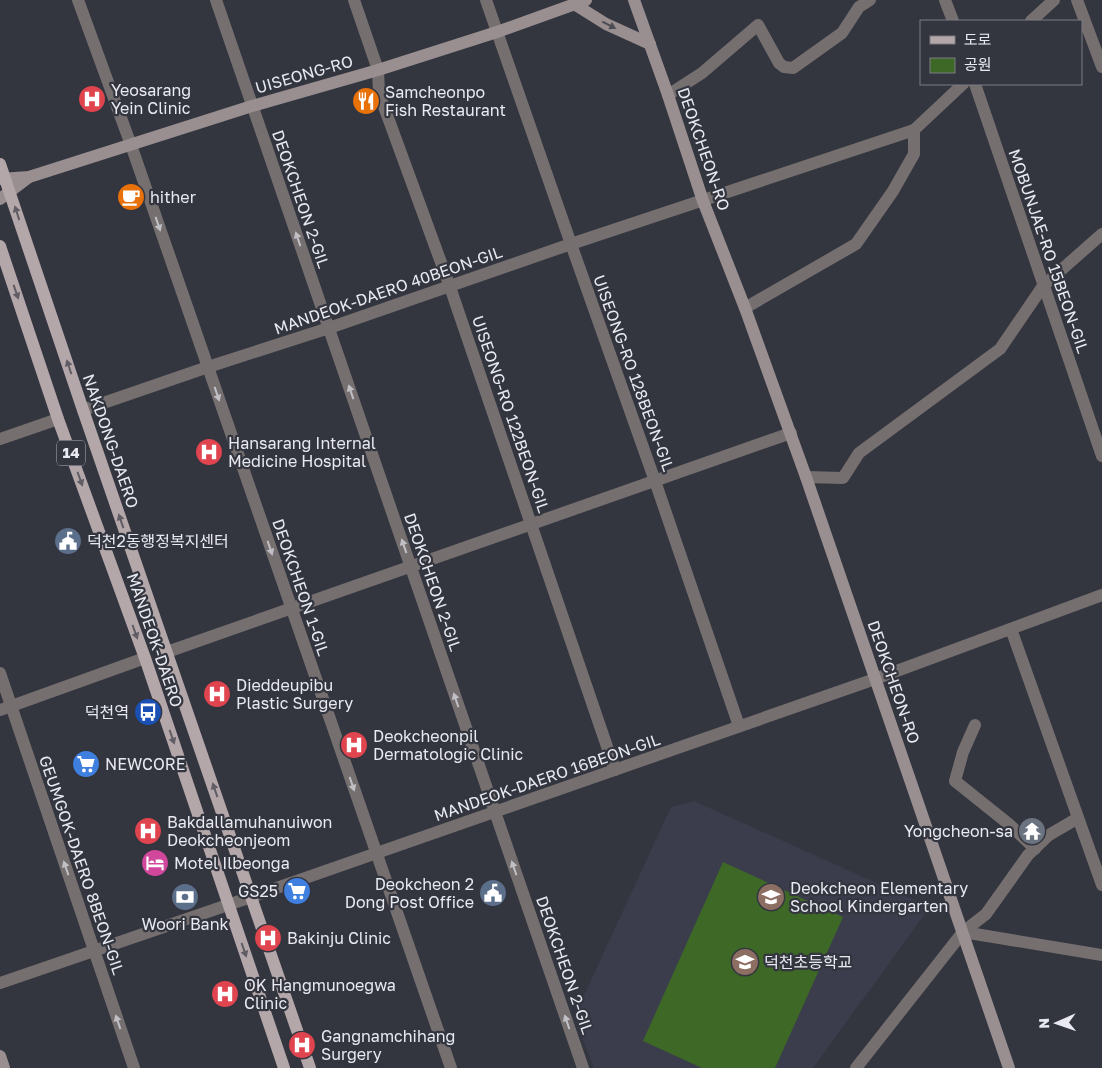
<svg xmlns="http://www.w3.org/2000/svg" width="1102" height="1068" viewBox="0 0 1102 1068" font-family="'Golos Text','Noto Sans KR',sans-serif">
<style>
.built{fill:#3b3d4d}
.green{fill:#3d6826}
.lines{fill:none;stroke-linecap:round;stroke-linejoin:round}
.street{stroke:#756f70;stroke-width:12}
.secondary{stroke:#998f91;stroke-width:12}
.primary{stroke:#b4a7aa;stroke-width:12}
.oneway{fill:#4c4c54}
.oneway2{fill:#605d64}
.oneway3{fill:#c0bfc4}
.labels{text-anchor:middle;stroke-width:4.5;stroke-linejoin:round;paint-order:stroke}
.shield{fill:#33353f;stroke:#b2b4bc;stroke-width:1}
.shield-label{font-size:15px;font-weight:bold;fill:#e9eaf1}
.street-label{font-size:16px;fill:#e9eaf1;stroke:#33353f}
.poi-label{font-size:16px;fill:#e9eaf1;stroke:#33353f;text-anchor:start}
</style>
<rect width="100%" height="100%" fill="#33353f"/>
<path class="built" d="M694 801 930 907 813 1068H594L574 1017 671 807Z"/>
<path class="green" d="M723 862 843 917 775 1068H702L643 1041Z"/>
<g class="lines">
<g class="street">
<path d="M78 0 131 145 451 1068"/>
<path d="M216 0 583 1068"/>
<path d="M354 0 378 70 379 93 450 287 615 770"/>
<path d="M486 0 571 244 655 481 739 726"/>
<path d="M945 0 953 21"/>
<path d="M1077 0 1102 67"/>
<path d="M1031 21 1054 0"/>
<path d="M975 84 1102 456"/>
<path d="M668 95 702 73 758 25 779 63 784 67 793 68 842 33 859 7 870 0"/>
<path d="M745 308 856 244 893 191 914 154V130"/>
<path d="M83 410 208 367 329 328 571 244 914 130 963 84"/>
<path d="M0 439 58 419"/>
<path d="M806 477 843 478 859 453 1000 349 1043 286 1102 234"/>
<path d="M1011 629 1102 885"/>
<path d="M167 652 791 433"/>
<path d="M0 673 134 1068"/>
<path d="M0 710 145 658"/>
<path d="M975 725 963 752 955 781 1010 825 1035 849"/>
<path d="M963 932 1102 955"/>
<path d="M0 983 251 897 875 679 1102 595"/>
<path d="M856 1068 963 932 986 914 1028 855 1049 835 1078 818"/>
</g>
<g class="secondary">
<path d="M577 0 574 4 606 24 650 44"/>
<path d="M634 0 668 95 703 201 745 308 806 477 1009 1068"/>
<path d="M0 179 29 177 252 106 378 70 497 32 586 0"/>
<path d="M0 199 29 177"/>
<path d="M0 1056 4 1068"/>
</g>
<g class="primary">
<path d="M0 164 83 410 310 1068"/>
<path d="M0 246 58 419 145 658 284 1068"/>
</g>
</g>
<defs><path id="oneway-solid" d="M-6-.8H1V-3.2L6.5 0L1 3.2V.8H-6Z" transform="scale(1.25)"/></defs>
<use class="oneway" href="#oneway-solid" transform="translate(609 25) rotate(27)"/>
<g class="oneway2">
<use href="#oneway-solid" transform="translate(17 213) rotate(-108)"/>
<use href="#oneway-solid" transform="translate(16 292) rotate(71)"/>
<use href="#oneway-solid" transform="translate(69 367) rotate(-108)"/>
<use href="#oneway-solid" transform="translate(80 479) rotate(70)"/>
<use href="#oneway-solid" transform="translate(121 521) rotate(-109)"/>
<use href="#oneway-solid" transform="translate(135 632) rotate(70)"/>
<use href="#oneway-solid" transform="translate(172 737) rotate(71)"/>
<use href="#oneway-solid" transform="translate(215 790) rotate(-109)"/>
<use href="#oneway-solid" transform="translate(244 950) rotate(71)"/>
</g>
<g class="oneway3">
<use href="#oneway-solid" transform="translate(158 224) rotate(71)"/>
<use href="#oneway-solid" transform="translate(298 239) rotate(-109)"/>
<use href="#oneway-solid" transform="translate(351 392) rotate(-109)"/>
<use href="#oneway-solid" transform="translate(217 394) rotate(71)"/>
<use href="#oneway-solid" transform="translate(404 546) rotate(-109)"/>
<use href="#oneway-solid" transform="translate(270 548) rotate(71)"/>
<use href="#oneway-solid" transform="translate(456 700) rotate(-109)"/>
<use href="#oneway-solid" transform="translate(352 784) rotate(71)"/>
<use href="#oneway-solid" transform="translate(66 868) rotate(-109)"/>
<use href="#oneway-solid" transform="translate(514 868) rotate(-109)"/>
<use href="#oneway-solid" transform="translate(118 1022) rotate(-109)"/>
<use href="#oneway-solid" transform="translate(567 1022) rotate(-109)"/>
</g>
<defs>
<g id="hospital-disc" transform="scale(1.4375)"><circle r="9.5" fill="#e0444e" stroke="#33353f"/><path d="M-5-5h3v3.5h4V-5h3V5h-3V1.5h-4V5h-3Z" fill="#fff"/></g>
<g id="restaurant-disc" transform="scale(1.4375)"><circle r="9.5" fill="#e8710a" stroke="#33353f"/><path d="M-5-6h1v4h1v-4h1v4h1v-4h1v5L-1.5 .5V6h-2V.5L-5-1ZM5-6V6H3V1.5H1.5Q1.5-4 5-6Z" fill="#fff"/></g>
<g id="cafe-disc" transform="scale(1.4375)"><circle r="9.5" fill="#e8710a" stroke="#33353f"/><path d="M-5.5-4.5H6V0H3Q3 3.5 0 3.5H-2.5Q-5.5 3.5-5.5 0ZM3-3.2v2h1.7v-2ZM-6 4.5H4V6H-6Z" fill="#fff"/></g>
<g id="civic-disc" transform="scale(1.4375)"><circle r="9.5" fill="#5c6f8a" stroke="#33353f"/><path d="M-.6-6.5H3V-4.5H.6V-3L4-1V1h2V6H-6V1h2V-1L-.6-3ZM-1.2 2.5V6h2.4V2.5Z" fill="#fff"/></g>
<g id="bus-disc" transform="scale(1.4375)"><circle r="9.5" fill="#1a4fb4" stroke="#33353f"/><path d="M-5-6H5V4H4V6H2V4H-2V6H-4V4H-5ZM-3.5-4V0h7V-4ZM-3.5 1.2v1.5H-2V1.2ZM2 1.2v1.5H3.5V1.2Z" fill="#fff"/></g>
<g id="supermarket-disc" transform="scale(1.4375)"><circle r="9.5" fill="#3f7fe0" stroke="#33353f"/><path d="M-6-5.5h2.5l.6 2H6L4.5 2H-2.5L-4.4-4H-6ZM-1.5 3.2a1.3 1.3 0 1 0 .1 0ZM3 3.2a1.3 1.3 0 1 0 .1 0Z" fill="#fff"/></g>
<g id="temple-disc" transform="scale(1.4375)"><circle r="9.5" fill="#6b7280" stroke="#33353f"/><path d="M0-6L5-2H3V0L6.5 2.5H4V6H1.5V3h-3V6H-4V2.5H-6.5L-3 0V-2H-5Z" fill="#fff"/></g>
<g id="hotel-disc" transform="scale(1.4375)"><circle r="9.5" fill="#d1479c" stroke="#33353f"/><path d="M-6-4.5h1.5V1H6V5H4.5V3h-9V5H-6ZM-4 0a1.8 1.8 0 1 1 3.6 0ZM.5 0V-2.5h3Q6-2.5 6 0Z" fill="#fff"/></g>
<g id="bank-disc" transform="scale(1.4375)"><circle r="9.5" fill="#5c6f8a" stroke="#33353f"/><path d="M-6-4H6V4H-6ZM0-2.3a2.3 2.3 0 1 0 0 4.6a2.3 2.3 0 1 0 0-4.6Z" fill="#fff"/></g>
<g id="school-disc" transform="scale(1.4375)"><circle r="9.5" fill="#8d6e63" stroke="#33353f"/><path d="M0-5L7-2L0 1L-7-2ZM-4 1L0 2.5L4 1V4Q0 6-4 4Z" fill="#fff"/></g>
</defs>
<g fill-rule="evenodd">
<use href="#hospital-disc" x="92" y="99"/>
<use href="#restaurant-disc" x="366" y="101"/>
<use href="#cafe-disc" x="131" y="197"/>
<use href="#hospital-disc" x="209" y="452"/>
<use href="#civic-disc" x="68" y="541"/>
<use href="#hospital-disc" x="217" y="694"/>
<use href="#bus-disc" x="148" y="712"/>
<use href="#hospital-disc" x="354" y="745"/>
<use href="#supermarket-disc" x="86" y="764"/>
<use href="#hospital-disc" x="148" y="831"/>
<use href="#temple-disc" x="1032" y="831"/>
<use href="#hotel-disc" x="155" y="863"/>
<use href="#supermarket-disc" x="297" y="891"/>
<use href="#civic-disc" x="493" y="893"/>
<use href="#bank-disc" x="185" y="897"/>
<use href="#school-disc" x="771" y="897"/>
<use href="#hospital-disc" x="268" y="938"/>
<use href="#school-disc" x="745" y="962"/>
<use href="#hospital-disc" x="225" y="994"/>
<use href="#hospital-disc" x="302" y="1045"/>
</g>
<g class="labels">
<rect class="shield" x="57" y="440.5" width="28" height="25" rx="4"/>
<g class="shield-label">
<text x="71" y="458">14</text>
</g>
<g class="street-label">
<text transform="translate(304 74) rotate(-16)" y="6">UISEONG-RO</text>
<text transform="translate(704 149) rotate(71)" y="6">DEOKCHEON-RO</text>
<text transform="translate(301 199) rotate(71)" y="6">DEOKCHEON 2-GIL</text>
<text transform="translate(1049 251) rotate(71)" y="6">MOBUNJAE-RO 15BEON-GIL</text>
<text transform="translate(388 290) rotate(-19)" y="6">MANDEOK-DAERO 40BEON-GIL</text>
<text transform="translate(634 373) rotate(70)" y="6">UISEONG-RO 128BEON-GIL</text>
<text transform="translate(511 414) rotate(71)" y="6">UISEONG-RO 122BEON-GIL</text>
<text transform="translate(111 441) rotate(71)" y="6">NAKDONG-DAERO</text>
<text transform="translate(433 582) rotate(71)" y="6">DEOKCHEON 2-GIL</text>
<text transform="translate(301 587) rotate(71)" y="6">DEOKCHEON 1-GIL</text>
<text transform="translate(155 640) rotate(71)" y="6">MANDEOK-DAERO</text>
<text transform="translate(894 682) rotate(71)" y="6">DEOKCHEON-RO</text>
<text transform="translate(547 777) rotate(-19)" y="6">MANDEOK-DAERO 16BEON-GIL</text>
<text transform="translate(82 865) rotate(71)" y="6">GEUMGOK-DAERO 8BEON-GIL</text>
<text transform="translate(565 965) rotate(71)" y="6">DEOKCHEON 2-GIL</text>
</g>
<g class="poi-label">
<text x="111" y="96">Yeosarang<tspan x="111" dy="18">Yein Clinic</tspan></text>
<text x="385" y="98">Samcheonpo<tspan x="385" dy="18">Fish Restaurant</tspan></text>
<text x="150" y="203">hither</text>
<text x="228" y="449">Hansarang Internal<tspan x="228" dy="18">Medicine Hospital</tspan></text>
<text x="87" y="547">덕천2동행정복지센터</text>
<text x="236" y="691">Dieddeupibu<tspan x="236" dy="18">Plastic Surgery</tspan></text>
<text x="129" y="718" text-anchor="end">덕천역</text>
<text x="373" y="742">Deokcheonpil<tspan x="373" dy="18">Dermatologic Clinic</tspan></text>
<text x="105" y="770">NEWCORE</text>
<text x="167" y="828">Bakdallamuhanuiwon<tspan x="167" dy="18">Deokcheonjeom</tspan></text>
<text x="1013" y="837" text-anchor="end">Yongcheon-sa</text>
<text x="174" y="869">Motel Ilbeonga</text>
<text x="474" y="890" text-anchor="end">Deokcheon 2<tspan x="474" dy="18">Dong Post Office</tspan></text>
<text x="790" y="894">Deokcheon Elementary<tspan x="790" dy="18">School Kindergarten</tspan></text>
<text x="278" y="897" text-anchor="end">GS25</text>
<text x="185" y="930" text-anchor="middle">Woori Bank</text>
<text x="287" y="944">Bakinju Clinic</text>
<text x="764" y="968">덕천초등학교</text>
<text x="244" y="991">OK Hangmunoegwa<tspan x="244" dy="18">Clinic</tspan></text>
<text x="321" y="1042">Gangnamchihang<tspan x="321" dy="18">Surgery</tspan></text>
</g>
</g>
<rect x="920" y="20" width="162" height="65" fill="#33353f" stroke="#7c7d86"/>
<rect x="930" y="36" width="25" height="8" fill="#b4a7aa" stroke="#7c7d86"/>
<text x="964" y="45" font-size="15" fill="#e9eaf1">도로</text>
<rect x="930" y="58" width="25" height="15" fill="#3d6826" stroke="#7c7d86"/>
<text x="964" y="70" font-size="15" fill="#e9eaf1">공원</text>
<g transform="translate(1057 1023) rotate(268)" stroke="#33353f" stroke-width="4" paint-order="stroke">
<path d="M0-4L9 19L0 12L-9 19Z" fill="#e9eaf1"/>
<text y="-8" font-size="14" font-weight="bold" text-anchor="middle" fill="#e9eaf1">N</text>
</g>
</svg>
